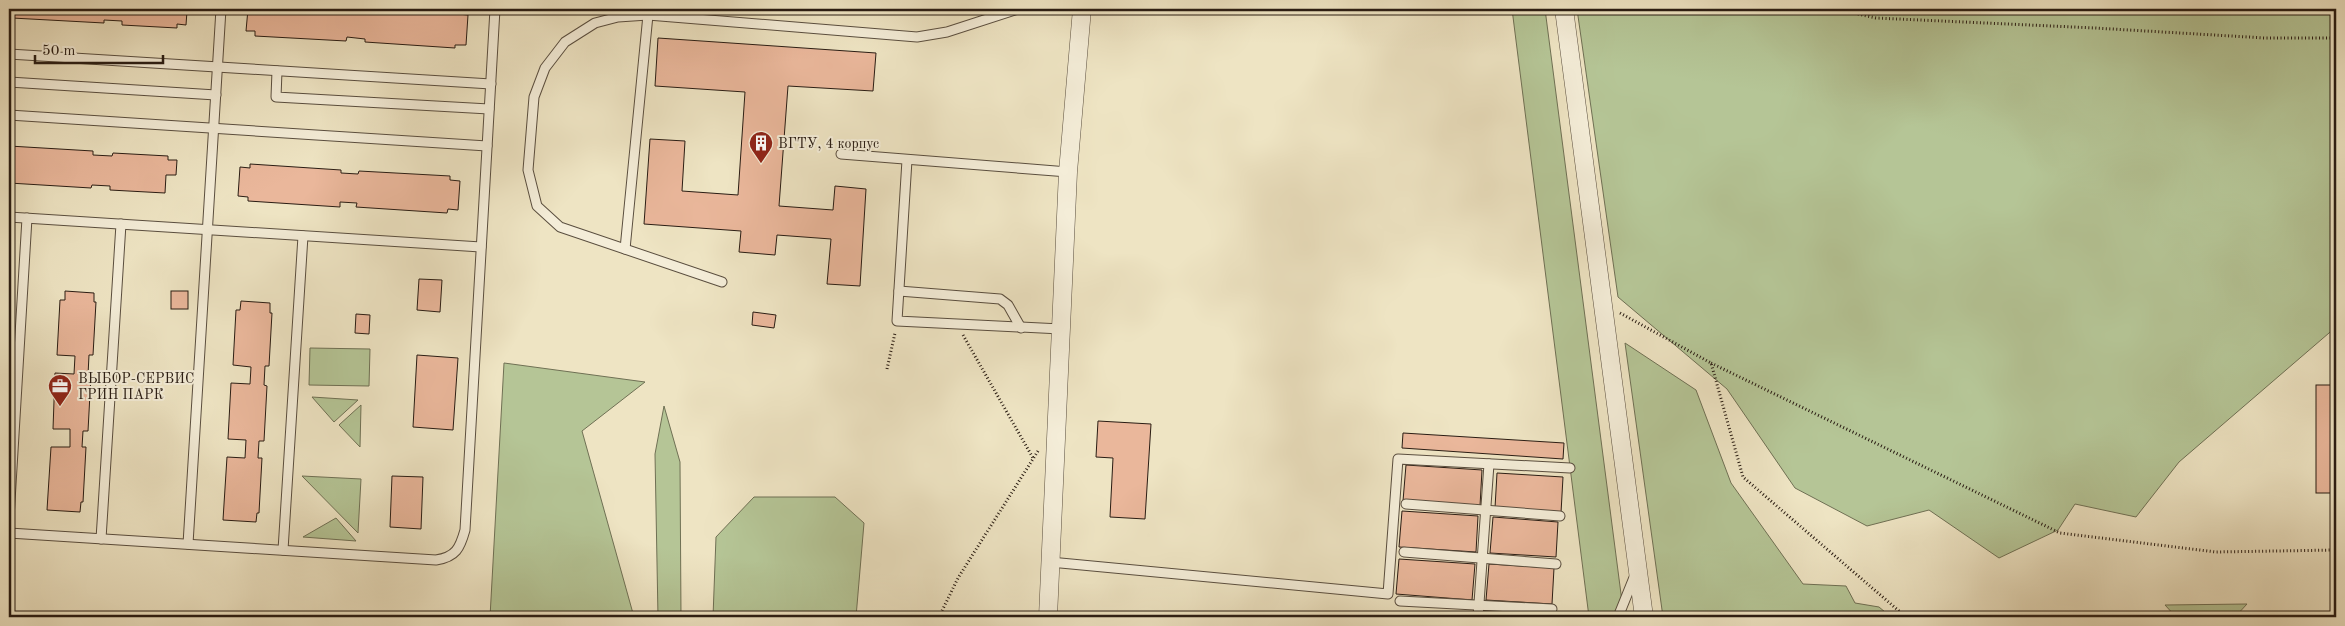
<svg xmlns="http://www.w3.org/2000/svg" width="2345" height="626" viewBox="0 0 2345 626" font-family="'Old Standard TT',serif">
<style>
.green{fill:#b5c596;stroke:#6f7054}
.building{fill:#eab79b;stroke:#291c13}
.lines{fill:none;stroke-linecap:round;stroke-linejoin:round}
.service-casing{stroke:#5a4e3f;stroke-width:11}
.minor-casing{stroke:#5a4e3f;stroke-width:19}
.path{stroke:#291c13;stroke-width:3;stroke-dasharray:1 2.5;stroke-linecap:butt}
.service{stroke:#f4edd8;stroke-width:9}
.minor{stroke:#f4edd8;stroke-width:18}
.labels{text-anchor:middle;stroke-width:4;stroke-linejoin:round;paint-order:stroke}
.poi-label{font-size:14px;fill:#291c13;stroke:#f4edd8;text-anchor:start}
</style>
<rect width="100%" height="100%" fill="#eee4c3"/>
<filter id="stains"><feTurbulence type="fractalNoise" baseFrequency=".004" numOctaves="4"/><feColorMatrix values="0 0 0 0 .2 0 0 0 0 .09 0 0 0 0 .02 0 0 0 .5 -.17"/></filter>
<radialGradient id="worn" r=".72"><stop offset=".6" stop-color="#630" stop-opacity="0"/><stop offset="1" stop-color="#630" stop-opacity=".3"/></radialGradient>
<g class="green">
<path d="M1512 9H1545L1624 617H1589Z"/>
<path d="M1577 9H2336V327L2179 462 2136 517 2075 504 2058 530 1999 558 1929 510 1867 526 1795 488 1727 389 1618 297Z"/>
<path d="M9 308H14L11 369H9Z"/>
<path d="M1625 343 1696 390 1731 483 1803 584 1846 586 1855 603 1879 607 1891 617H1663Z"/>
<path d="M310 348 370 349 369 386 309 385Z"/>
<path d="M504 363 645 382 582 431 634 617H490Z"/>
<path d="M312 397 358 400 334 422Z"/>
<path d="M361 405 360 447 339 425Z"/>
<path d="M664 406 680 462 681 617H658L655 454Z"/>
<path d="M302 476 361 479 358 533Z"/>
<path d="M754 497H835L864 523 856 617H713L716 537Z"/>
<path d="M336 518 356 541 303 537Z"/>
<path d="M2247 604 2235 617H2176L2165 605Z"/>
</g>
<g class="building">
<path d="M9 9H177L187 11 186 25 177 24V28L122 25V21L104 20V23L12 18Z"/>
<path d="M248 9H424L458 11V14L468 15 466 45H455V48L365 42V39L347 37 346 41 255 36V31H246Z"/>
<path d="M658 38 876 53 873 91 788 86 779 206 833 210 835 186 866 189 860 286 827 284 831 239 777 235 775 255 739 252 741 231 644 224 650 139 685 141 682 191 738 195 745 92 655 86Z"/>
<path d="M9 146 93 151V155L112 156 113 153 168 156V160H177L176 175H166L165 193 110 190V186L92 185 91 188 9 183Z"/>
<path d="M250 164 341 170V173L358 174 359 171 450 176V180L460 181 458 210 448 209 447 213 356 207 357 203 340 202V207L248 201V197L238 196 240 167 250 168Z"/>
<path d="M419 279 442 280 440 312 417 310Z"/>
<path d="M65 291 94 293V302H96L93 355H89L88 375H91L88 431H83L82 447H86L83 502H81L80 512 47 510 51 447H70V429H53L55 373 74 374 75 356 57 355 60 300H65Z"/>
<rect x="171" y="291" width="17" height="18"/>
<path d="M241 301 270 303V313H272L269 366H265L264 385 267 386 264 441H259L258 458H262L259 513H257L256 522 223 520 227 457 245 458 246 440 228 439 231 383 250 384 251 367 233 365 236 310H240Z"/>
<path d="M753 312 776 315 774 328 752 325Z"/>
<path d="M356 314 370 315 369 334 355 333Z"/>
<path d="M417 355 458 358 453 430 413 427Z"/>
<rect x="2316" y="385" width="20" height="108"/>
<path d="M1098 421 1151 424 1145 519 1110 517 1113 458 1096 457Z"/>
<path d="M1403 433 1564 443 1563 459 1402 448Z"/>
<path d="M1406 465 1482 470 1480 506 1403 501Z"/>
<path d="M1497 473 1563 477 1561 513 1495 508Z"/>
<path d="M392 476 423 477 421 529 390 527Z"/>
<path d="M1402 511 1478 516 1476 552 1399 547Z"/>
<path d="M1493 517 1558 522 1556 557 1490 553Z"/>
<path d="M1399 559 1475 564 1472 600 1396 594Z"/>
<path d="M1489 564 1554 568 1552 604 1486 600Z"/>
<path d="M1486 609 1552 614V617H1486Z"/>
</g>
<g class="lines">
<g class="service-casing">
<g id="service">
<path d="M9 54 491 84"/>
<path d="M277 71 276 97 489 109"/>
<path d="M9 82 216 95"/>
<path d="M9 115 487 146"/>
<path d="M841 154 1068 172"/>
<path d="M907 160 897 321 1061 329"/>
<path d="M9 217 481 247"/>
<path d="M625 249 648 15"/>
<path d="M722 282 560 227 537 206 528 170 534 97 545 68 565 42 595 23 618 17 648 15 917 37 947 32 1018 9"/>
<path d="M899 291 1000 299 1008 305 1021 328"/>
<path d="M1406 504 1560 516"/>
<path d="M9 518 27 218"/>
<path d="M9 533 436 560C456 557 460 548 465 530L495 9"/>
<path d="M101 539 121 224"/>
<path d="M188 544 221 9"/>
<path d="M283 550 303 236"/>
<path d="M1404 552 1556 564"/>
<path d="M1050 562 1388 594 1398 459 1570 468"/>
<path d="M1400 601 1552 609"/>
<path d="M1478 617 1489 464"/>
<path d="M1618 617 1635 575"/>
</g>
</g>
<g class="minor-casing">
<g id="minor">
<path d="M1564 9 1644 617"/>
<path d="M1048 617 1068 172 1082 9"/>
</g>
</g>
<g class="path">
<path d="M1834 9 1876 18 2095 28 2265 38H2336"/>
<path d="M1620 313 1711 363 1743 477 1906 617"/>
<path d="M963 335 1033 458"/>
<path d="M1711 363 2060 533 2216 552 2336 550"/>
<path d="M887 369 895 333"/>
<path d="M939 617 958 578 1038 451"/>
</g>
<use href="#service" class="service"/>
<use href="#minor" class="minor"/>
</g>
<defs>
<g id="building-pin" transform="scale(1.25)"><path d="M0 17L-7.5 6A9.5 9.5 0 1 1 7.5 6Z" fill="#8f2418" stroke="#f4edd8"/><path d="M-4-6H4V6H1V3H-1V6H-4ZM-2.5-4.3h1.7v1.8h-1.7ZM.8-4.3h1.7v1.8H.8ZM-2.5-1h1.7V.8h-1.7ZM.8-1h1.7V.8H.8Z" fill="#fff"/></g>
<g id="office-pin" transform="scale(1.25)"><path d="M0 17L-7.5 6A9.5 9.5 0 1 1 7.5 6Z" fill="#8f2418" stroke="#f4edd8"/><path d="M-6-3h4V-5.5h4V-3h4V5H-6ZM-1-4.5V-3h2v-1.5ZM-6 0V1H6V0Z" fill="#fff"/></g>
</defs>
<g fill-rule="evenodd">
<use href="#building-pin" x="761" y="143"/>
<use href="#office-pin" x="60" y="386"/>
</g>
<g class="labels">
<g class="poi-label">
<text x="778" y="148">ВГТУ, 4 корпус</text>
<text x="78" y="383">ВЫБОР-СЕРВИС<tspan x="78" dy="16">ГРИН ПАРК</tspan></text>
</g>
</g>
<rect width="2345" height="626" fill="none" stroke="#eee4c3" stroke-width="30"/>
<rect x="10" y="10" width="2325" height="606" fill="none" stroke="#291c13" stroke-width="2.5"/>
<rect x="15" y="15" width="2315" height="596" fill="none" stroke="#291c13"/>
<path d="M35 55v8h128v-8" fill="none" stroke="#291c13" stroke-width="2.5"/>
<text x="42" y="55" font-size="15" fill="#291c13" stroke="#f4edd8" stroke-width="4" paint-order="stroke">50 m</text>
<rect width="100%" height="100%" filter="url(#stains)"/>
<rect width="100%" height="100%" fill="url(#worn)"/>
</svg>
